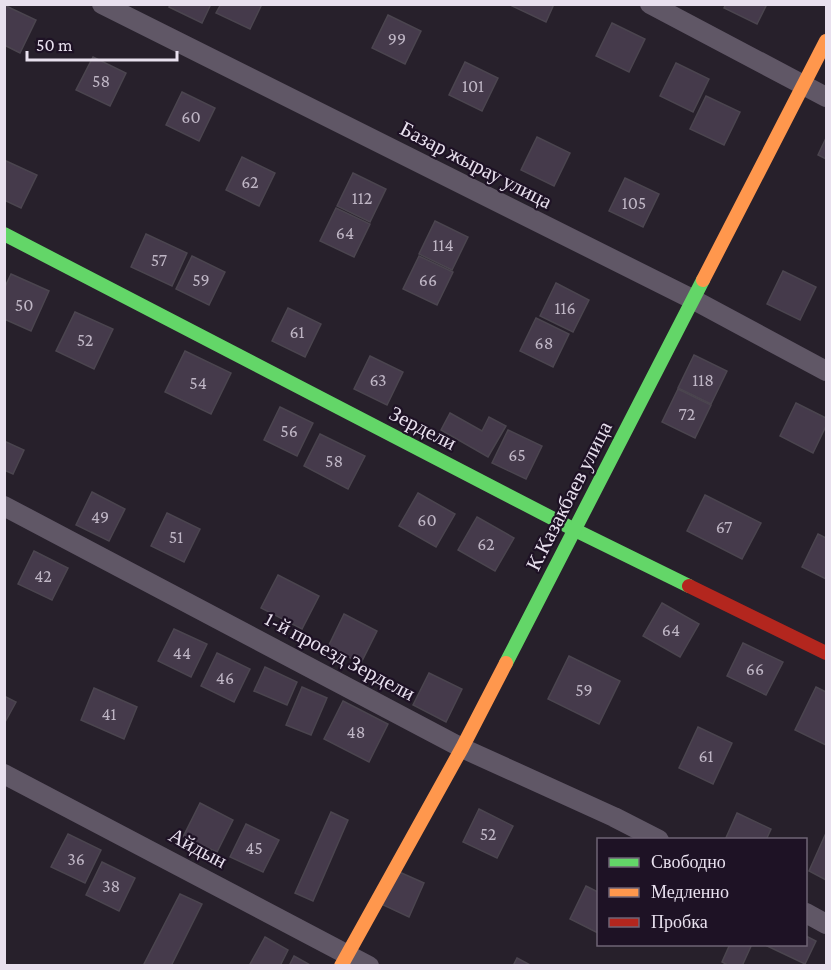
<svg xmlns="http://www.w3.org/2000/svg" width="831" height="970" viewBox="0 0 831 970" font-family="'Crimson Pro',serif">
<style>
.building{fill:#453a4b;stroke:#4b454f;stroke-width:1.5}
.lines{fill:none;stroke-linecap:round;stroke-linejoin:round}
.street{stroke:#605766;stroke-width:20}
.fast{stroke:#63d668;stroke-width:14}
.slow{stroke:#ff974d;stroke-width:14}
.jam{stroke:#b3261e;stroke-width:14}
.labels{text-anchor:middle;stroke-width:4.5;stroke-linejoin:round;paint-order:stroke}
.number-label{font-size:18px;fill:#bfb6c5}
.street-label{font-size:21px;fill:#e8e0ee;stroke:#1e1225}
</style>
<rect width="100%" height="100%" fill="#27202b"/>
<g class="building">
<path d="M170 4H211L202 23 169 7Z"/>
<path d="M221 4H262L250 29 216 13Z"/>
<path d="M513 4H554L546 22 512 6Z"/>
<path d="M726 4H767L757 24 724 8Z"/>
<path d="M4 5 36 20 20 53 4 45Z"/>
<path d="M388 15 421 31 405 64 372 48Z"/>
<path d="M612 23 645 39 629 72 596 56Z"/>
<path d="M93 57 126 73 110 106 76 90Z"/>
<path d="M465 62 498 78 482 111 449 95Z"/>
<path d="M676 63 709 79 693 112 660 96Z"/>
<path d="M182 92 215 108 199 141 166 125Z"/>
<path d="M706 96 740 112 724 145 690 129Z"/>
<path d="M537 137 570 153 554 186 521 170Z"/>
<path d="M826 138V159L818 155Z"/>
<path d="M242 157 275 173 259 206 226 190Z"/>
<path d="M4 160 37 175 21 208 4 200Z"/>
<path d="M353 173 386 189 370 222 337 206Z"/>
<path d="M625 178 659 194 643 227 609 211Z"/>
<path d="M336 208 370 224 354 257 320 241Z"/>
<path d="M435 221 468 237 452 270 419 254Z"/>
<path d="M146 234 187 253 172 286 131 267Z"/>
<path d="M192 256 225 272 209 305 176 289Z"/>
<path d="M419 256 453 272 437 305 403 289Z"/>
<path d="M783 271 816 287 800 320 767 304Z"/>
<path d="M11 274 49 291 31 331 4 319V289Z"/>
<path d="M556 283 589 300 573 332 540 316Z"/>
<path d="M288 308 321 324 305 357 272 341Z"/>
<path d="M75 312 113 329 94 369 56 351Z"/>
<path d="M536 318 569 334 553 367 520 351Z"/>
<path d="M185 351 231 373 211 414 165 392Z"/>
<path d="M694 355 727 371 711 404 678 388Z"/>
<path d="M370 356 403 372 387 405 354 389Z"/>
<path d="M678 389 711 405 695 438 662 422Z"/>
<path d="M796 403 826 418V426L813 453 780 436Z"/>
<path d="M280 407 313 423 297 456 264 440Z"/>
<path d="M450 413 482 431 489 417 506 426 488 457 441 430Z"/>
<path d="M508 430 542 446 526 479 492 463Z"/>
<path d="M320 434 365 456 348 489 304 466Z"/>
<path d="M4 441 24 450 13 474 4 470Z"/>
<path d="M92 492 125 509 109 541 76 525Z"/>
<path d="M418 493 455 514 436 547 399 526Z"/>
<path d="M705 495 761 523 742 559 687 531Z"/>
<path d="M167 513 200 529 184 562 151 546Z"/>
<path d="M477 517 514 538 495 571 458 550Z"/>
<path d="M818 534 826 538V579L802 567Z"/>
<path d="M34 551 68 568 52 600 18 584Z"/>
<path d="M278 575 319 596 302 629 261 608Z"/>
<path d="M662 603 699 624 680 657 643 636Z"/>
<path d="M344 614 377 631 361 663 328 647Z"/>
<path d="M174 629 207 644 191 677 158 661Z"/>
<path d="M743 643 783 662 766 695 727 676Z"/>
<path d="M217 653 250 669 234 702 201 686Z"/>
<path d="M569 656 620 681 599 724 548 699Z"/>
<path d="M265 667 297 682 287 705 254 691Z"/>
<path d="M429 673 462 689 446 722 413 705Z"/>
<path d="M302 687 327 698 311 735 286 725Z"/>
<path d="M816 687 826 692V745L795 730Z"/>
<path d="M94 688 137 707 124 739 81 720Z"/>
<path d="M4 696 16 702 4 724Z"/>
<path d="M343 701 388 724 369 762 324 739Z"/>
<path d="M698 727 732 743 713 784 679 768Z"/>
<path d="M200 803 233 820 217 852 183 837Z"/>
<path d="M479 809 513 826 497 858 463 842Z"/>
<path d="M331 812 348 820 313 901 295 893Z"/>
<path d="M737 813 771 829 766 840H725Z"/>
<path d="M246 824 279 840 263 872 230 857Z"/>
<path d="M826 833V880L809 871Z"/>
<path d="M68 834 101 850 85 883 51 867Z"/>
<path d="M102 862 135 878 119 911 86 895Z"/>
<path d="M397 871 424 883 409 917 381 904Z"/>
<path d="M586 886 598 892V933L570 919Z"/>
<path d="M180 894 202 904 171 966H143Z"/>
<path d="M806 936 816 941 805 964 763 944H806Z"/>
<path d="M265 937 288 950 280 966H249Z"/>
<path d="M730 944H752L742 966H729L722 962Z"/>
<path d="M294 956 312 966H289Z"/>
<path d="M517 958 532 966H513Z"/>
</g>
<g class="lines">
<g class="street">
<path d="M102 4 694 300 826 371"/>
<path d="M650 4 826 97"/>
<path d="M4 506 462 748 614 817 659 840"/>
<path d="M4 774 369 966"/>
<path d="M806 913 826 924"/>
</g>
<g class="fast">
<path d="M4 234 575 530 689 586"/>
<path d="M506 663 703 280"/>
</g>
<g class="slow">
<path d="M703 280 826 41"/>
<path d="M341 966 462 748 506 663"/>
</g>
<path class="jam" d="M689 586 826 653"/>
</g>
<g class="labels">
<g class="number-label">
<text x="397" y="45">99</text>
<text x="101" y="87">58</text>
<text x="473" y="92">101</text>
<text x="191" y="123">60</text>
<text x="250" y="188">62</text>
<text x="362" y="204">112</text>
<text x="634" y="209">105</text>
<text x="345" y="239">64</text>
<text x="443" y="251">114</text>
<text x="159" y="266">57</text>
<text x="201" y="286">59</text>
<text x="428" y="286">66</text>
<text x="24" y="311">50</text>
<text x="565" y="314">116</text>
<text x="297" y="338">61</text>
<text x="85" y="346">52</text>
<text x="544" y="349">68</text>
<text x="378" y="386">63</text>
<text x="703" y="386">118</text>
<text x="198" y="389">54</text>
<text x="687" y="420">72</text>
<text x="289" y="437">56</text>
<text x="517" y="461">65</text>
<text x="334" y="467">58</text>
<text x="100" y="523">49</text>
<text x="427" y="526">60</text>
<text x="724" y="533">67</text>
<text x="176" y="543">51</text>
<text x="486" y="550">62</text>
<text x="43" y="582">42</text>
<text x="671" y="636">64</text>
<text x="182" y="659">44</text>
<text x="755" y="675">66</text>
<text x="225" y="684">46</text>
<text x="584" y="696">59</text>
<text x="109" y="720">41</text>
<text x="356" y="738">48</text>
<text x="706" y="762">61</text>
<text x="488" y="840">52</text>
<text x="254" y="854">45</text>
<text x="76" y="865">36</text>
<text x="111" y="892">38</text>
</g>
<g class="street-label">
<text transform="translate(476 165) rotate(27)" y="7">Базар жырау улица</text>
<text transform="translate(423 428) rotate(27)" y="7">Зердели</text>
<text transform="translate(569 496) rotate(-63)" y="7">К.Казакбаев улица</text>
<text transform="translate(340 656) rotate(28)" y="7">1-й проезд Зердели</text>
<text transform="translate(198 848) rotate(28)" y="7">Айдын</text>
</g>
</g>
<rect width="831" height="970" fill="none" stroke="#e8e0ee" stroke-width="12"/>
<rect x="597" y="838" width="210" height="108" fill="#1e1225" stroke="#6f6475" stroke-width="1.5"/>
<rect x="609" y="858" width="30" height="9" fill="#63d668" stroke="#6f6475" stroke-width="1.5"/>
<text x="651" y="868" font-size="18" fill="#e8e0ee">Свободно</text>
<rect x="609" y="888" width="30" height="9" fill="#ff974d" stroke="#6f6475" stroke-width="1.5"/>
<text x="651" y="898" font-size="18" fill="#e8e0ee">Медленно</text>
<rect x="609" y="918" width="30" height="9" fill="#b3261e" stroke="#6f6475" stroke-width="1.5"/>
<text x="651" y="928" font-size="18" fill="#e8e0ee">Пробка</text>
<path d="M27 51v9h150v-9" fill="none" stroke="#e8e0ee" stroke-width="3"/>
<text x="36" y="51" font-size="18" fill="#e8e0ee" stroke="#1e1225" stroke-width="4.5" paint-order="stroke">50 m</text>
</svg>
